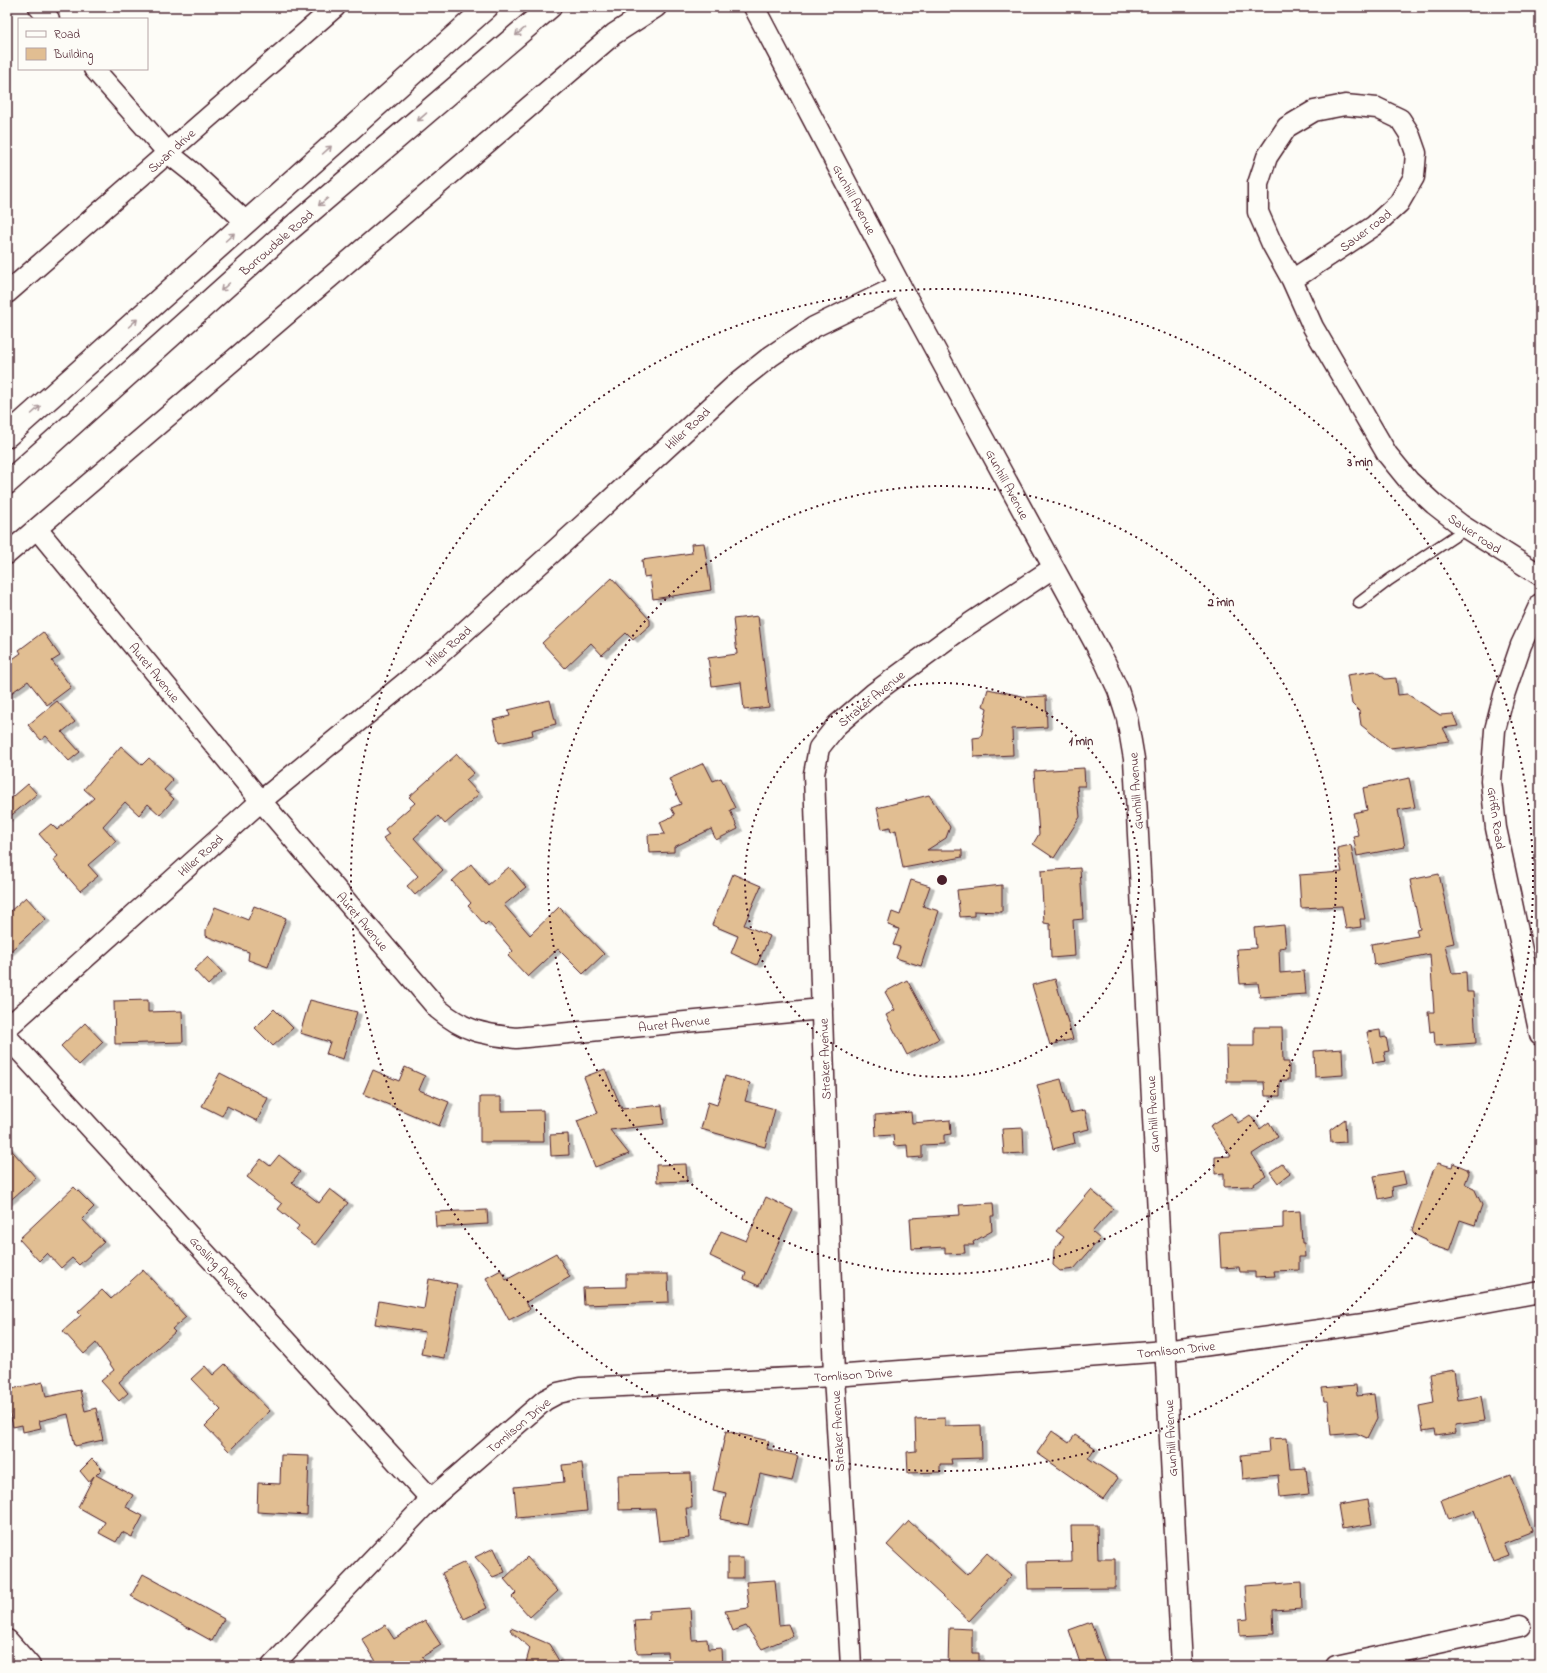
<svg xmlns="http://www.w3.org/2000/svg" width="1547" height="1673" viewBox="0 0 1547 1673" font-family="'Indie Flower',sans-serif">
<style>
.building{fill:#e1be92;stroke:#4a1f2b;filter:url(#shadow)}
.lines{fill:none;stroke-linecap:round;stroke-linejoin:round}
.lane-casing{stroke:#4a1f2b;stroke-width:13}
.street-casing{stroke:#4a1f2b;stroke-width:23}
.secondary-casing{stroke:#4a1f2b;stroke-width:25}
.lane{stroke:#fdfcf7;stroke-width:10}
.street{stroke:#fdfcf7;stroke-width:20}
.secondary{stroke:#fdfcf7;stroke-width:22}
.oneway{stroke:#ac999b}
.ring{fill:none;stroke:#4a1f2b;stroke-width:2;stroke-dasharray:2 4}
.labels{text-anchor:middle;stroke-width:4;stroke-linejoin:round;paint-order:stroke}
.street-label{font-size:13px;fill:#4a1f2b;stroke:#fdfcf7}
.centre{fill:#4a1f2b;stroke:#fdfcf7;stroke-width:2}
.ring-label{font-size:12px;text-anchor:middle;font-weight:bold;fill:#4a1f2b;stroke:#fdfcf7;stroke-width:4;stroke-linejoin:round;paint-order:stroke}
</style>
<defs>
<filter id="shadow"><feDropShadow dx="4.5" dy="2.5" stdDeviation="0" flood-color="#0004"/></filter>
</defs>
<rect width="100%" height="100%" fill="#fdfcf7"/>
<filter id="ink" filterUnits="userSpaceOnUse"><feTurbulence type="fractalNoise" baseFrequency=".025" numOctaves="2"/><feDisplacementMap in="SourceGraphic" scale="8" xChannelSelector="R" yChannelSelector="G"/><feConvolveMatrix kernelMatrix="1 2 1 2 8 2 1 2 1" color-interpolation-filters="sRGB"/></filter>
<g filter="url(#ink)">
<g class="building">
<path d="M704 543 711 590 653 599 650 576 644 577 642 560 692 553 691 544Z"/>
<path d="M612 578 650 620V625L633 640 626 633 602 655 591 643 565 668 542 643Z"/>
<path d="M758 616 769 707 744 710 741 682 712 686 708 658 737 654 733 619Z"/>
<path d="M43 632 60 656 52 661 71 687 47 705 28 681 7 696V663L21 653 19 650Z"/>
<path d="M1375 671 1385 679 1396 678 1398 695 1407 694 1440 715 1453 714 1458 726 1443 728 1450 741 1390 748 1361 725 1359 711 1352 704 1347 675Z"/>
<path d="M988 689 1027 697 1046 696 1047 727 1012 729 1013 755 974 757 973 738 981 737 987 708 983 706Z"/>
<path d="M550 700 556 724 532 730 533 735 499 743 493 720 510 716 508 710Z"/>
<path d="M57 701 75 722 62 732 80 752 69 761 46 736 41 740 28 725Z"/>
<path d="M121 746 142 765 149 758 173 780 164 790 174 799 160 815 148 804 139 815 125 802 103 826 116 841 88 865 98 876 80 891 53 860 58 856 39 834 51 824 57 830 94 798 84 789Z"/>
<path d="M457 754 474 773 466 780 479 794 445 824 438 816 414 838 443 870 415 895 407 886 418 876 383 838 389 834 385 829 415 803 409 797Z"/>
<path d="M704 763 713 781 721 778 735 808 730 810 738 829 716 840 711 829 674 847V852L649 853 648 835 665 834 660 822 675 815 671 808 681 804 669 779Z"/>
<path d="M1084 768 1085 786H1077L1080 817 1054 858 1033 844 1039 834 1034 771Z"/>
<path d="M1409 778 1415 807 1398 810 1405 847 1357 856 1353 836 1358 835 1353 813 1367 810 1363 788Z"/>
<path d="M28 784 37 794 7 819V802Z"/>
<path d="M929 795 950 827 946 838 927 850H962V857L903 868 896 830 891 832 890 827 882 829 877 808Z"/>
<path d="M1351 845 1365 919H1360L1361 927 1346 929 1342 906 1301 908 1299 875 1342 872 1337 848Z"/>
<path d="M471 864 488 885 509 867 526 887 504 905 530 935 559 907 604 954 583 974 558 949 528 977 508 956 513 951 488 922 485 925 468 906 471 903 452 881Z"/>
<path d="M1080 868 1083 919 1073 920 1075 956 1051 958 1050 924 1044 923 1041 871Z"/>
<path d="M733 874 761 886 744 925 770 936 757 965 731 953 738 936 712 925Z"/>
<path d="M1439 874 1454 943 1445 945 1452 973 1466 972 1467 992H1473L1476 1043 1435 1046 1434 1031 1430 1032 1428 1012H1434L1430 954 1374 965 1371 944 1418 936 1416 930 1420 929 1410 880Z"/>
<path d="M911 880 930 886 923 906 939 911 921 966 896 958 900 947 893 945 899 929 888 925 892 912 900 915Z"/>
<path d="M1002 885V912L974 911V916L960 917 957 890Z"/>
<path d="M26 897 46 919 7 954V914Z"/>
<path d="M254 906 286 918 268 967 248 960 249 952 206 936V930L215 907 248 920Z"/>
<path d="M1284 925 1286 947 1279 948 1280 973 1304 971 1306 994 1260 997 1258 983 1240 984 1237 949 1256 948 1254 928Z"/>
<path d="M208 957 222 972 208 985 194 970Z"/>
<path d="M1055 979 1073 1039 1050 1045 1032 985Z"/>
<path d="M907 980 939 1039 907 1055 886 1015 895 1010 885 992Z"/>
<path d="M148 1000V1012L182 1011 183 1042 115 1044 114 1001Z"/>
<path d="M310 1000 357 1012 343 1059 326 1054 330 1042 300 1033Z"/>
<path d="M274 1009 293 1028 273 1046 255 1028Z"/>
<path d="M85 1023 103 1042 79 1065 61 1046Z"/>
<path d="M1254 1027H1282L1283 1062H1289V1080H1280V1096H1265L1264 1082H1227L1226 1046H1254Z"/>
<path d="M1380 1030 1381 1038 1386 1037 1389 1051 1384 1052 1386 1061 1373 1063 1367 1032Z"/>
<path d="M1342 1049 1343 1075 1315 1077 1314 1051Z"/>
<path d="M405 1067 425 1076 419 1090 449 1102 439 1126 363 1094 373 1070 399 1081Z"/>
<path d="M605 1069 622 1109 662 1105 664 1124 610 1130 629 1154 595 1167 577 1121 598 1113 584 1077Z"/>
<path d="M220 1073 268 1098 257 1121 227 1106 222 1116 202 1106Z"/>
<path d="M725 1076 750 1083 745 1101 775 1109 765 1147 701 1129 708 1102 717 1105Z"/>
<path d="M1061 1079 1070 1113 1085 1110 1089 1129 1073 1133 1075 1143 1053 1149 1037 1085Z"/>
<path d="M480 1097H501V1111L543 1110 544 1142H480Z"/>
<path d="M911 1112 912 1123 950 1120 951 1134 944 1135V1144L922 1145V1157L908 1158 907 1145 894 1146 893 1135 876 1136 875 1115Z"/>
<path d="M1231 1113 1238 1123 1250 1115 1260 1129 1269 1122 1278 1137 1252 1154 1266 1176 1251 1186 1224 1187V1173L1215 1174V1157L1231 1156 1210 1126Z"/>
<path d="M1345 1119 1346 1142 1331 1143 1330 1130Z"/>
<path d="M1023 1128 1024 1153 1004 1154 1002 1129Z"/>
<path d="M568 1134 569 1155 551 1156 550 1135Z"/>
<path d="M7 1145 36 1178 7 1203Z"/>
<path d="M279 1155 300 1172 292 1182 319 1203 330 1189 348 1203 315 1245 296 1230 299 1226 278 1209 282 1204 247 1177 261 1159 270 1166Z"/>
<path d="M1438 1163 1452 1167 1453 1163 1467 1169 1469 1173 1465 1184 1474 1188 1482 1205 1475 1225 1460 1220 1449 1251 1428 1244 1426 1240 1415 1235 1412 1230 1433 1171Z"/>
<path d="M686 1164 687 1181 657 1182 656 1165Z"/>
<path d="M1282 1164 1290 1174 1278 1183 1270 1172Z"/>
<path d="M1403 1171 1406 1184 1392 1187 1393 1196 1379 1199 1374 1176Z"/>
<path d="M74 1187 94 1207 82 1219 104 1242 79 1265 72 1258 61 1268 47 1253 39 1261 19 1239Z"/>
<path d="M1091 1190 1113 1208 1092 1232 1100 1239 1074 1269 1060 1271 1053 1265 1054 1250 1064 1237 1056 1231Z"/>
<path d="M766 1197 793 1210 759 1286 744 1279 746 1273 710 1256 721 1231 746 1241Z"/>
<path d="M993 1203 994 1216H991L992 1231 973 1242 974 1245H964L965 1253 945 1254V1247L912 1249 910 1218 960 1215 959 1205Z"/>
<path d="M487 1210 488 1224 436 1227 435 1212Z"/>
<path d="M1300 1211 1302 1243H1304L1305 1257H1299V1270L1274 1271 1275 1276 1255 1277V1272H1240L1239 1267 1221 1268 1219 1232 1283 1228V1212Z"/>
<path d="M556 1253 570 1277 526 1302 530 1309 509 1320 486 1278 501 1270 506 1280Z"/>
<path d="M143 1270 186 1317 172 1329 175 1332 119 1382 128 1393 119 1401 101 1381 114 1370 96 1343 84 1354 63 1331 81 1315 78 1312 102 1290 111 1299Z"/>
<path d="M626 1274H668L669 1302 584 1305 583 1288 626 1287Z"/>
<path d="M429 1279 457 1284 444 1358 421 1354 425 1332 375 1324 379 1301 424 1309Z"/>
<path d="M225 1364 270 1411 229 1451 205 1426 221 1410 191 1379 205 1366 213 1375Z"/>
<path d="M1454 1370 1458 1400 1481 1396 1485 1421 1455 1425 1456 1433 1436 1436 1435 1429 1423 1431 1419 1406 1434 1403 1430 1374Z"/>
<path d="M43 1382 46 1397 80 1390 85 1411 96 1408 103 1440 75 1446 68 1414 39 1421 41 1428 23 1432 22 1425 13 1427 7 1401V1390Z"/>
<path d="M1356 1385 1357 1396 1374 1394 1377 1418 1367 1438 1356 1433 1331 1435 1328 1401H1324L1322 1388Z"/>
<path d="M945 1418V1426L981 1425 982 1458 951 1459 952 1464H940V1472L908 1473 907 1452 916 1451 915 1419Z"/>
<path d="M726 1431 769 1441 767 1449 798 1456 792 1481 760 1474 748 1525 720 1519 726 1493 713 1490Z"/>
<path d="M1052 1431 1069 1443 1075 1435 1095 1448 1088 1458 1118 1478 1103 1499 1037 1453Z"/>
<path d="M1287 1438 1290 1469 1306 1468 1309 1494 1280 1497 1278 1475 1243 1479 1241 1455 1269 1452 1268 1439Z"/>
<path d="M281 1455 309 1456 307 1515 257 1512 258 1483 280 1484Z"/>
<path d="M92 1459 102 1469 96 1475 133 1495 126 1507 143 1516 132 1537 122 1532 116 1542 99 1533 105 1522 78 1507 94 1476 89 1482 80 1471Z"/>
<path d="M582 1463 587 1511 517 1518 514 1487 564 1482 562 1465Z"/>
<path d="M691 1473 692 1508H686L689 1538 659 1541 655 1509 619 1510 618 1475Z"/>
<path d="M1510 1474 1532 1531 1504 1542 1509 1556 1493 1562 1474 1510 1448 1519 1441 1500Z"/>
<path d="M1368 1500 1372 1524 1342 1529 1338 1505Z"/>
<path d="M909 1521 967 1575 987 1553 1012 1575 969 1621 887 1545Z"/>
<path d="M1071 1525H1097L1098 1559H1115V1588L1028 1589 1027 1562 1072 1561Z"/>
<path d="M494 1548 505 1572 493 1577 475 1557Z"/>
<path d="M527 1557 558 1591 530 1617 512 1597 516 1593 504 1579Z"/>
<rect x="728" y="1558" width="15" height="20"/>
<path d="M465 1562 487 1608 464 1619 442 1573Z"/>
<path d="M143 1574 224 1619 212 1641 131 1596Z"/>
<path d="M775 1580 779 1625 788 1624 793 1636 762 1649 746 1626 733 1631 725 1611 749 1608 746 1582Z"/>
<path d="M1301 1582 1302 1608 1273 1610 1274 1634 1240 1636 1239 1620 1248 1619 1245 1586Z"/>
<path d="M690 1608 692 1640 707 1639 708 1649 721 1648 722 1666H668L667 1652 637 1653 634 1620 649 1619V1611Z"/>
<path d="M425 1620 441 1645 422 1657 428 1666H379L362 1639 385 1625 394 1639Z"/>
<path d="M1091 1622 1106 1666H1081L1069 1630Z"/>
<path d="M511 1628 549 1644 562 1666H525L530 1648 510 1630Z"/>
<path d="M949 1628 972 1629V1653H979V1666H948Z"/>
</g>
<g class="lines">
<g class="lane-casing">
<path id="lane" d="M1359 603 1389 580 1467 528"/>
</g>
<g class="street-casing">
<g id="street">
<path d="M39 7 49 19"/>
<path d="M754 7 900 285 1105 662 1118 690 1127 718 1134 759 1182 1666"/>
<path d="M94 69 168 153 192 172 246 222"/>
<path d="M1292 280 1374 226 1399 203 1414 177 1416 153 1409 133 1400 119 1377 108 1345 105 1314 111 1287 127 1267 157 1258 184V212L1272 244 1292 280 1313 327 1387 454 1409 481 1434 504 1461 525 1540 575"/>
<path d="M7 293 335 7"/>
<path d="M37 529 261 801 438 1009C464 1031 482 1034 516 1038L822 1009"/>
<path d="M7 554 614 34 656 7"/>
<path d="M1540 604 1521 645 1504 695 1495 730 1491 781 1496 828 1540 1035"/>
<path d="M7 1028 261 801 433 660 583 525 737 383 771 356 814 327 900 285"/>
<path d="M7 1037 431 1499"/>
<path d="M272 1666 431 1499 545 1400 558 1393 580 1388 834 1376 1165 1351 1371 1323 1540 1292"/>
<path d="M851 1666 834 1376 814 774 819 748 837 725 874 693 957 632 1053 568"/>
<path d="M1336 1666 1520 1626"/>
</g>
</g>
<g class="secondary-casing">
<g id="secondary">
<path d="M7 436 487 7"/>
<path d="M7 483 282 236 550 7"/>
<path d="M7 1641 29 1666"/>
</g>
</g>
<use href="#lane" class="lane"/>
<use href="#street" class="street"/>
<use href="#secondary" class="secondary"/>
</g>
<defs><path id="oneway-shaft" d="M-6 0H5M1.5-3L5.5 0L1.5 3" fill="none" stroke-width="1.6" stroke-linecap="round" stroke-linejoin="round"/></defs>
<g class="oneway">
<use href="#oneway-shaft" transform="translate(520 32) rotate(140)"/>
<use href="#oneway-shaft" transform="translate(422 117) rotate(139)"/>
<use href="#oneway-shaft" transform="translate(327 150) rotate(-42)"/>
<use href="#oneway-shaft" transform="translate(323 202) rotate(140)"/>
<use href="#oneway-shaft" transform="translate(230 237) rotate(-42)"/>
<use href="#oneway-shaft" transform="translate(225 287) rotate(138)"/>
<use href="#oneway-shaft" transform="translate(133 323) rotate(-42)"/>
<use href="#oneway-shaft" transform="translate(36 410) rotate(-42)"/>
</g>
</g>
<g class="ring">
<circle cx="942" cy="880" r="197"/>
<circle cx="942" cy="880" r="394"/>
<circle cx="942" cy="880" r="591"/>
</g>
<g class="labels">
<g class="street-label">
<text transform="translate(171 150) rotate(-42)" y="5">Swan drive</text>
<text transform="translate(855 199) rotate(62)" y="5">Gunhill Avenue</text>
<text transform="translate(1365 230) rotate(-37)" y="5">Sauer road</text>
<text transform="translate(276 242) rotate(-41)" y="5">Borrowdale Road</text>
<text transform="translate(687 428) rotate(-43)" y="5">Hiller Road</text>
<text transform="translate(1008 484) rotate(62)" y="5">Gunhill Avenue</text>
<text transform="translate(1475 533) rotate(34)" y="5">Sauer road</text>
<text transform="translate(448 646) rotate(-41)" y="5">Hiller Road</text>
<text transform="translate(155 672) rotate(51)" y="5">Auret Avenue</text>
<text transform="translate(871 698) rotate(-39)" y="5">Straker Avenue</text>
<text transform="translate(1135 791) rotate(-94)" y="5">Gunhill Avenue</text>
<text transform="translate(1497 818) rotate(82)" y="5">Griffin Road</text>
<text transform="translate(200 855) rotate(-42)" y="5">Hiller Road</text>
<text transform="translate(363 921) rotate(50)" y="5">Auret Avenue</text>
<text transform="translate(674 1023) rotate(-6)" y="5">Auret Avenue</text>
<text transform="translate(824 1059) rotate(-92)" y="5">Straker Avenue</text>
<text transform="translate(1152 1114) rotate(-93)" y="5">Gunhill Avenue</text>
<text transform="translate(220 1267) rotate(47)" y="5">Gosling Avenue</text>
<text transform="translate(1176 1349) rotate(-6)" y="5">Tomlison Drive</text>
<text transform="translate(853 1374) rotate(-4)" y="5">Tomlison Drive</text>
<text transform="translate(518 1425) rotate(-40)" y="5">Tomlison Drive</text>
<text transform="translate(837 1431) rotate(-93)" y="5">Straker Avenue</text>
<text transform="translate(1170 1438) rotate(-93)" y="5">Gunhill Avenue</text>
</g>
</g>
<circle cx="942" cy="880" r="6" class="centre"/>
<g class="ring-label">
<text x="1360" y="466">3 min</text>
<text x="1221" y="606">2 min</text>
<text x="1081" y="745">1 min</text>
</g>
<rect width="1547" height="1673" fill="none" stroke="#fdfcf7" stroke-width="24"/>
<rect x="12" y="12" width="1523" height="1649" fill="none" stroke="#4a1f2b" stroke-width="1.5" filter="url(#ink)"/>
<rect x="18" y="18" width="130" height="52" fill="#fdfcf7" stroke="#b5a4a5"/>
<rect x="26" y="31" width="20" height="6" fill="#fdfcf7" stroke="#b5a4a5"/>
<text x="54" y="38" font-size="12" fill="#4a1f2b">Road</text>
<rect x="26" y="48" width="20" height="12" fill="#e1be92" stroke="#b5a4a5"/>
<text x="54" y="58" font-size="12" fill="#4a1f2b">Building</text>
</svg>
